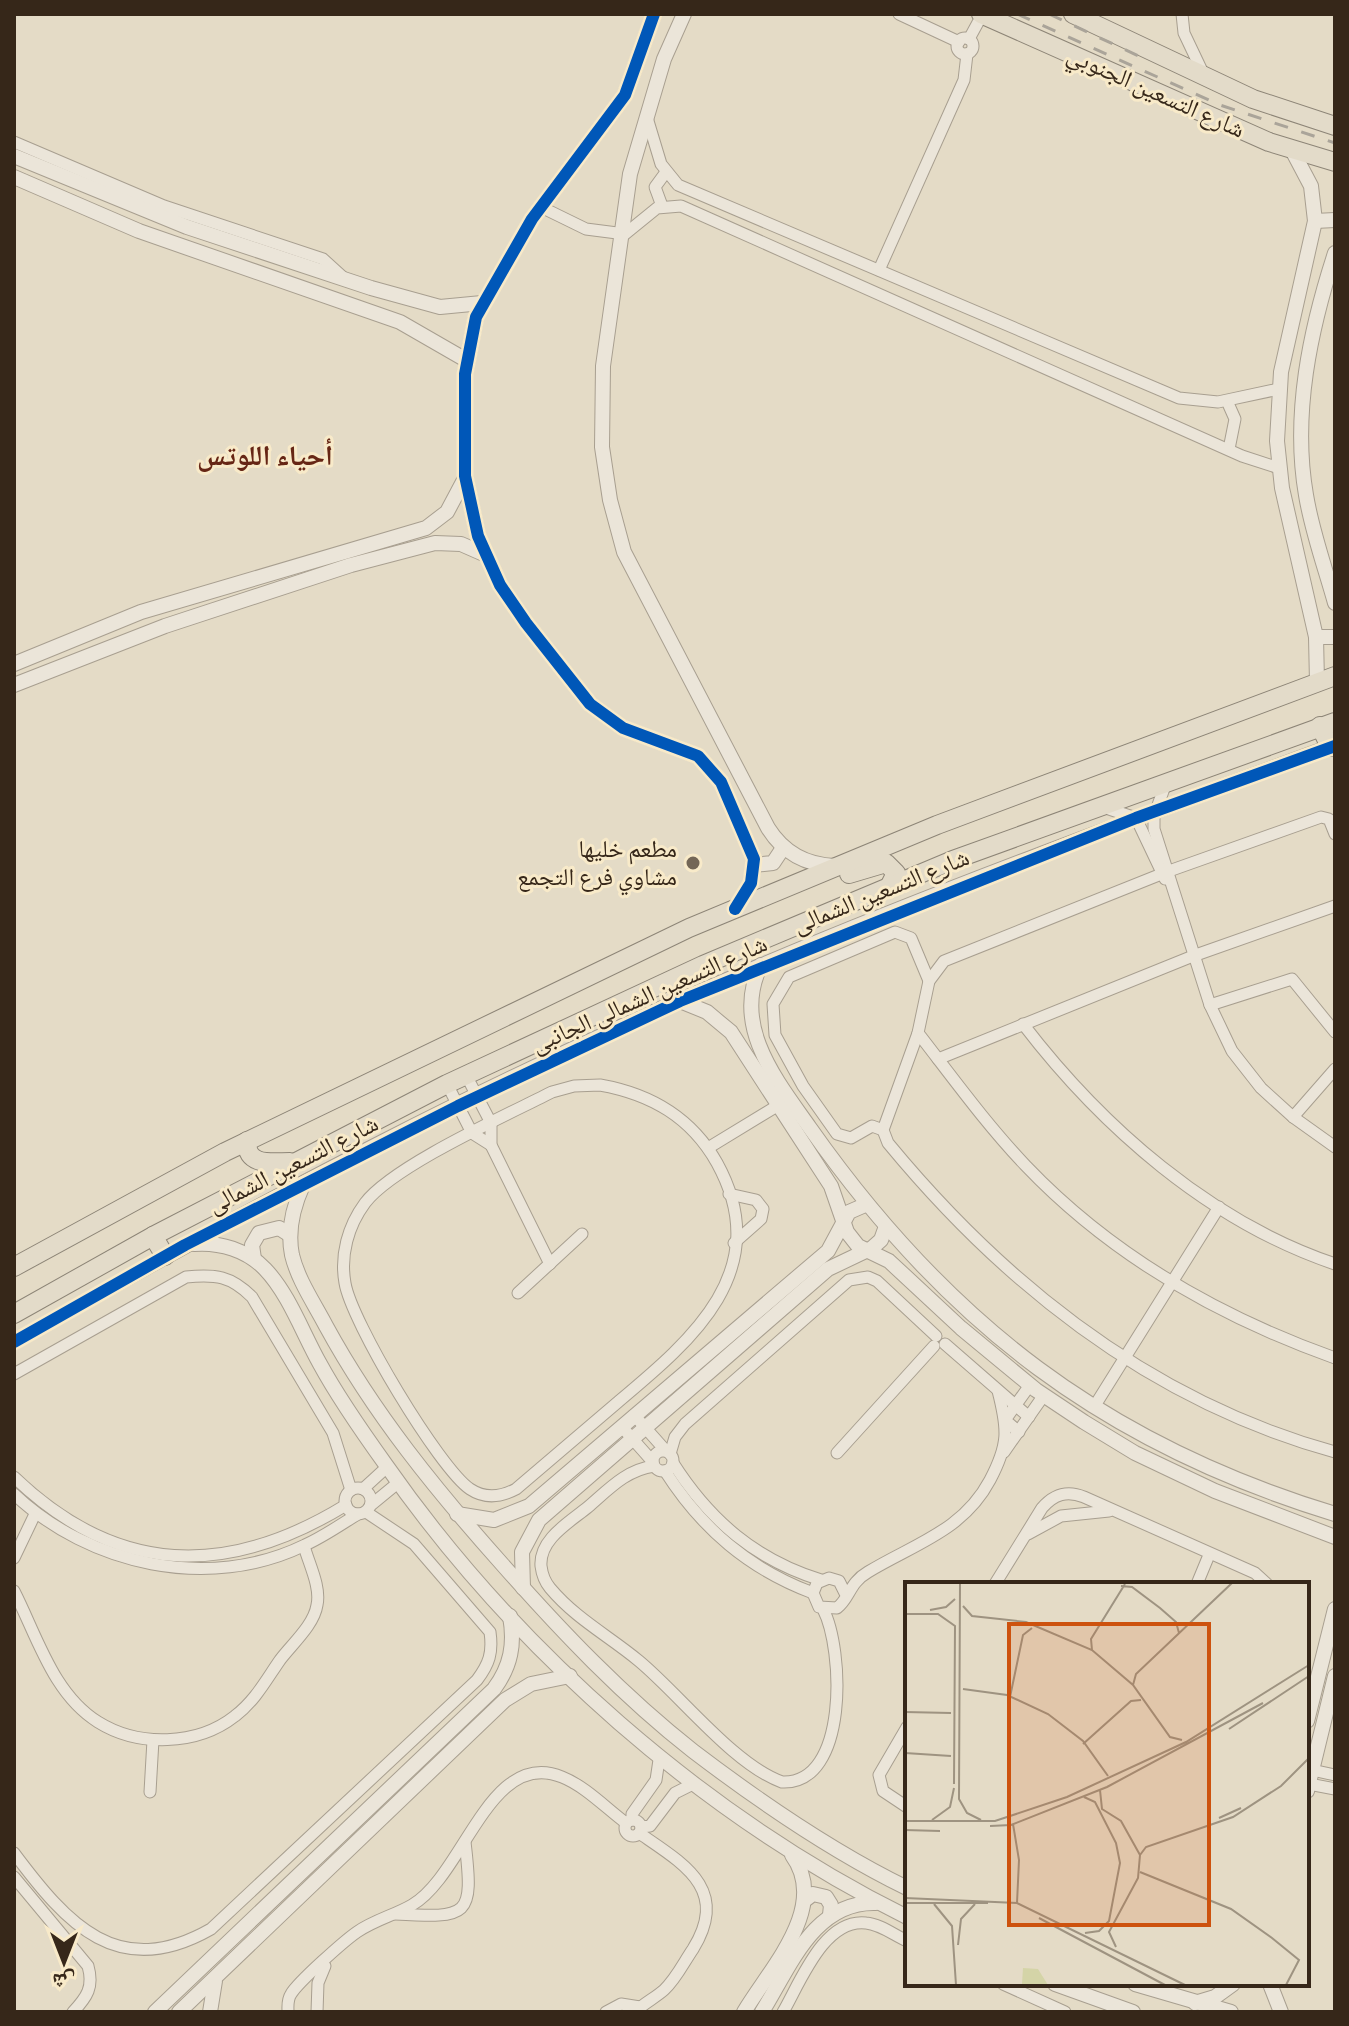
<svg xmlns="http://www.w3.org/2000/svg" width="1349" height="2026" viewBox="0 0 1349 2026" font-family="Literata,'Noto Naskh Arabic',serif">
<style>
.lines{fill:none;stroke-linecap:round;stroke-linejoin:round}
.minor-casing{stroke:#a89f90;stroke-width:13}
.tertiary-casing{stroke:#a89f90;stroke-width:16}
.primary-casing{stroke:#8d8577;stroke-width:20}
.minor{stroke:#ebe5d9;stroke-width:11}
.tertiary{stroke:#ebe5d9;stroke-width:14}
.primary{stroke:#e3dbc9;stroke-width:18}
.rail{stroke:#aaa499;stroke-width:3;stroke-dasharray:14 14;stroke-linecap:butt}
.cycleway-casing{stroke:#f8eac9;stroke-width:17}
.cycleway{stroke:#0057b8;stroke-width:12}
.poi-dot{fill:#736656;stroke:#f8eac9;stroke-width:3}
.labels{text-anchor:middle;stroke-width:6;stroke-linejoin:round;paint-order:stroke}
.street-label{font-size:24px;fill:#362719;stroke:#f8eac9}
.poi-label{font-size:24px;fill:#362719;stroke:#f8eac9;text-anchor:end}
.quarter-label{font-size:28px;font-weight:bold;fill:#662615;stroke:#f8eac9}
.inset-road{fill:none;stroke:#9e9381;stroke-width:2}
.view{fill:#cd520e;fill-opacity:0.15;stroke:#cd520e;stroke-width:4}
.inset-edge{fill:none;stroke:#362719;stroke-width:4}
</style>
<rect width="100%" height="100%" fill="#e4dbc6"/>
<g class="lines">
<g class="minor-casing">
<g id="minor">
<path d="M899 14 959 42"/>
<path d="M1182 14 1184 33 1203 73"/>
<circle cx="965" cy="46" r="8"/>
<path d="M969 39 982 15"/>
<path d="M648 121 661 164 678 185 1179 398 1218 402 1279 389"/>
<path d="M14 142 164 206 323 259 345 279"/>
<path d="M662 206 655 187 666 172"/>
<path d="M541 207 586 229 625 234 657 208 681 206 1242 456 1279 468"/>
<path d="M879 270 964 80 967 54"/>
<path d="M1227 401 1235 419 1229 449"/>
<path d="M1166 783 1154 816V829L1210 1005 1232 1051 1261 1088 1293 1117 1335 1147"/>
<path d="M1103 807 1136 818 1165 879"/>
<path d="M1335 834 1329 819 1321 817 1169 871 944 961 929 981 918 1033 883 1130 888 1143C1006 1286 1153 1402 1335 1452"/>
<path d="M1210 1005 1292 979 1335 1032"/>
<path d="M1023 1024C1102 1127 1210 1222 1335 1264"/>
<path d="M918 1033C953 1078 986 1124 1026 1166 1111 1255 1220 1317 1335 1358"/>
<path d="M938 1059 1193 956 1335 906"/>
<path d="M466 1075 491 1123V1145L550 1264"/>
<path d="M447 1084 472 1133 491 1145"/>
<path d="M600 1085C651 1094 691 1117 717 1163 776 1270 692 1340 618 1402 584 1431 550 1460 516 1489 501 1497 485 1499 470 1489 439 1468 351 1321 345 1283 340 1255 348 1226 365 1203 393 1166 507 1115 552 1092L574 1086Z"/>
<path d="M1293 1117 1335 1069"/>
<path d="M883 1130 872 1126 851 1138 837 1134 803 1086 775 1035 773 1004 789 977 895 932 911 938 929 981"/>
<path d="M708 1148 777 1106"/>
<path d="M729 1194 756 1200 763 1209 761 1219 734 1243"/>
<path d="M518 1293 582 1234"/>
<path d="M945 1344 1029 1417"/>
<path d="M14 1374 186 1277C216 1274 231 1276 252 1297L333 1433 351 1490"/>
<path d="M1094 1407 1219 1207"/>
<path d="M634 1415 666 1451"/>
<path d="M622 1427 653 1462"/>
<path d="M1019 1432 1005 1420 1030 1385"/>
<circle cx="663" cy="1461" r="10"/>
<path d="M1004 1452 1044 1395"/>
<path d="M837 1453 934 1346"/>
<path d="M670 1454 675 1437 685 1424 849 1280 868 1277 877 1281 936 1336"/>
<path d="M673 1463C710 1521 756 1560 821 1580"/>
<path d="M654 1466C626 1470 609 1489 588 1507 570 1522 539 1539 541 1566 542 1574 545 1582 550 1588 576 1619 609 1636 639 1661 680 1695 734 1765 782 1782 849 1785 844 1649 823 1609"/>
<path d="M665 1471C702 1529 749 1569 813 1593"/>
<path d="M14 1477C117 1576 227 1578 346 1505"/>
<circle cx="358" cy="1501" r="13"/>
<path d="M363 1489 387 1467"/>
<path d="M14 1494C89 1565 209 1592 305 1545 323 1537 340 1525 358 1514"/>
<path d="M371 1505 399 1482"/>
<path d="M1028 1534 1061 1516 1109 1511"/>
<path d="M14 1558 35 1514"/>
<path d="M995 1584 1042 1508C1054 1494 1067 1490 1084 1497L1255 1573 1267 1584"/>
<path d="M1197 1584 1209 1555"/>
<path d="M14 1591C37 1636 53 1694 98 1722 138 1747 197 1746 235 1716 255 1701 266 1680 280 1660 292 1644 314 1625 317 1605 321 1587 309 1564 304 1546"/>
<path d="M845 1593 839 1581 829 1578 817 1583 813 1593 819 1607 837 1608C850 1598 849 1583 868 1572 914 1544 963 1531 990 1480 1009 1444 1008 1430 998 1391"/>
<path d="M907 1727 879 1775 883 1791 907 1807"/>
<path d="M1312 1770 1335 1775"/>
<path d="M1309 1784 1335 1789"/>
<path d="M150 1792 153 1740"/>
<path d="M632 1820V1814L656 1780 659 1760"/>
<circle cx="633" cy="1828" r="8"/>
<path d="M641 1827 650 1826 675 1793 693 1784"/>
<path d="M14 1853C67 1924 118 1982 211 1929L477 1680C489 1664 493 1653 490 1632L414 1544 366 1512"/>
<path d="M14 1877 88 1966C94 1987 87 1997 73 2012"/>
<path d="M395 1914C469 1918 474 1918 465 1842"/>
<path d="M1003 1984 1065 2012"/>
<path d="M288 2012C288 2006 287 2000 291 1994 298 1982 344 1941 357 1932 374 1920 395 1915 412 1905 464 1875 490 1747 562 1777 585 1786 607 1809 626 1823"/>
<path d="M317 2012 318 1983 325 1966"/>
<path d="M606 2012 621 2004 640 2007"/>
<path d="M635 2012C644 2003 655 1998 664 1990 676 1979 684 1962 693 1949 730 1889 684 1864 639 1833"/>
<path d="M783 2012C800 1983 824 1918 866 1923 880 1924 894 1935 907 1941"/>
</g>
</g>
<g class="tertiary-casing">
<g id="tertiary">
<path d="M654 14 625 95 532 219 476 317 465 374V476L478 536 500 585 526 623 590 704 623 728 698 756 721 782 754 859 751 883 735 909"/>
<path d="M684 14 664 59 630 174 603 366 602 447 610 500 624 552 768 828C783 852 806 865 835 866"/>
<path d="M1292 150 1311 186 1315 221 1281 372 1277 441 1282 488 1316 637 1317 682"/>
<path d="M14 156 187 227 371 288 440 307 482 303"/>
<path d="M14 177 139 231 400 322 466 360"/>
<path d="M1315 221 1335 220"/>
<path d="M1335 253C1310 330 1292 415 1306 495 1312 532 1325 567 1335 603"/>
<path d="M1316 637H1335"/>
<path d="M14 664 141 612 426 528 447 512 464 480"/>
<path d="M14 685 165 626 351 565 435 543 461 544 486 555"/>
<path d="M754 865 773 863 783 848"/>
<path d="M761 965C731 1025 776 1080 810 1128 948 1324 1105 1444 1335 1514"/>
<path d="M680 1001 707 1012 731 1032 831 1186 847 1232 858 1246 889 1261 961 1328 1036 1390 1084 1422 1135 1453 1215 1491 1335 1537"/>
<path d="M303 1185C293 1207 287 1230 292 1255 298 1280 314 1303 326 1326 374 1414 436 1490 502 1564 561 1631 623 1696 693 1751 760 1802 831 1851 907 1888"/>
<path d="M194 1244C220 1242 247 1250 265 1269 289 1294 303 1334 320 1364 339 1399 363 1433 386 1465 516 1651 704 1816 907 1917"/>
<path d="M254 1259 252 1245 259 1233 279 1228 290 1235"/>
<path d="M14 1342C255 1204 504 1073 760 966 947 887 1139 817 1330 747"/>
<path d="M457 1514 494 1520 529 1506 828 1251 849 1212 865 1205"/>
<path d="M523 1588 522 1552 539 1520 828 1269 872 1248 881 1240 885 1229"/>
<path d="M1307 1721 1335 1609"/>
<path d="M1307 1791 1335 1676"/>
<path d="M805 1900 813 1894 826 1897 831 1905 830 1915"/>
<path d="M1055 1984 1133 2012"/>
<path d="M1135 1984 1231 2012"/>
<path d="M1270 1984 1281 2012"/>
<path d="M1195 2003 1215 1997 1233 1984"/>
<path d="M155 2012 494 1689C511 1666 515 1644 510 1616"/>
<path d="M179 2012 505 1700 531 1684 570 1676"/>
<path d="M210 2012 215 1981"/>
<path d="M744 2012C770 1968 830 1907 792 1855"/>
<path d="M762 2012C790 1967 814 1901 876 1903"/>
</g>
</g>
<g class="primary-casing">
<g id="primary">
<path d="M981 14 1269 142 1335 162"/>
<path d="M1073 14 1253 99 1335 126"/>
<path d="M1320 726 1330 747"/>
<path d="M849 874 886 863 896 873 890 885"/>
<path d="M247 1141C246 1167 272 1162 290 1162"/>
<path d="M153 1236 165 1256"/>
<path d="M14 1267 225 1152 689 928 937 825 1335 676"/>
<path d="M14 1314 153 1236 447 1084 703 965 953 860 1335 722"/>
</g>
</g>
<use href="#minor" class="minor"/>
<use href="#tertiary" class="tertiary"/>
<use href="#primary" class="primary"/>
<g class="rail">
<path d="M1017 14 1220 105 1335 143"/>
<path d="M1049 14 1145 59"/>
</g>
<g class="cycleway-casing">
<g id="cycleway">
<path d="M654 14 625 95 532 219 476 317 465 374V476L478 536 500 585 526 623 590 704 623 728 698 756 721 782 754 859 751 883 735 909"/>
<path d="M14 1342 185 1245 458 1106 680 1001 1136 818 1335 746"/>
</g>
</g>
<use href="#cycleway" class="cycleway"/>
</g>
<circle class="poi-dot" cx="693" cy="863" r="8"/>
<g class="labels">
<g class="street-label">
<text transform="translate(1156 92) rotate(24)" y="8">شارع التسعين الجنوبي</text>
<text transform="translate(881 891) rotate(-22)" y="8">شارع التسعين الشمالى</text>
<text transform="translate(649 994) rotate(-24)" y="8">شارع التسعين الشمالى الجانبى</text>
<text transform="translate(293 1164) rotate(-27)" y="8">شارع التسعين الشمالى</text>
</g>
<g class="poi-label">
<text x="677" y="857">مطعم خليها<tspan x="677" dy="28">مشاوي فرع التجمع</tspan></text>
</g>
<g class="quarter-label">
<text x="265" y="465">أحياء اللوتس</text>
</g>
</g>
<g transform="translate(905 1582)">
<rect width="404" height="404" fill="#e4dbc6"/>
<path d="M118 386 133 387 143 403 117 402Z" fill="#d4d4a7"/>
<path class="inset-road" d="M55 1 54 217 62 231 76 238M216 4 227 5 255 26 271 40 274 51M58 24 67 34 121 40 187 68 228 103 265 155 277 158M25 28 41 25 50 17M0 32H33L50 44 49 202M187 68 186 57 220 2M228 103 231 92 327 1M58 107 102 113 143 132 178 159 203 194M105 115 118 53 127 46M0 130 46 131M324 147 404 94M178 162 226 119 236 118M0 171 46 174M195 208 197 227 216 239 235 273 233 296 204 350 211 365M179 215 190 220 211 261 215 281 204 339 194 349 180 351M314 236 336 226M27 238 45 225 49 206M0 239H90L162 215 281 160 404 83M108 242 114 278 112 321M85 244 106 243 202 205 358 121M0 248 35 249M235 273 241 265 328 235 376 204 404 176M235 290 326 327 367 356 394 378 381 403M0 316 112 321 280 403M0 321H83M29 322 47 344 51 403M134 336 260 403M53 363 56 337 70 322"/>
<path class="view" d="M104 42H304V343H104Z"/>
<rect width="404" height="404" class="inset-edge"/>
</g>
<rect width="1349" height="2026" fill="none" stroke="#362719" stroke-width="32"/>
<g transform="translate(64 1962) rotate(180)" stroke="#f8eac9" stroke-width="6" paint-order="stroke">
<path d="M0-6L14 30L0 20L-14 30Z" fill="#362719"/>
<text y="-12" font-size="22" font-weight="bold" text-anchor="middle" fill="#362719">ش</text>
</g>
</svg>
